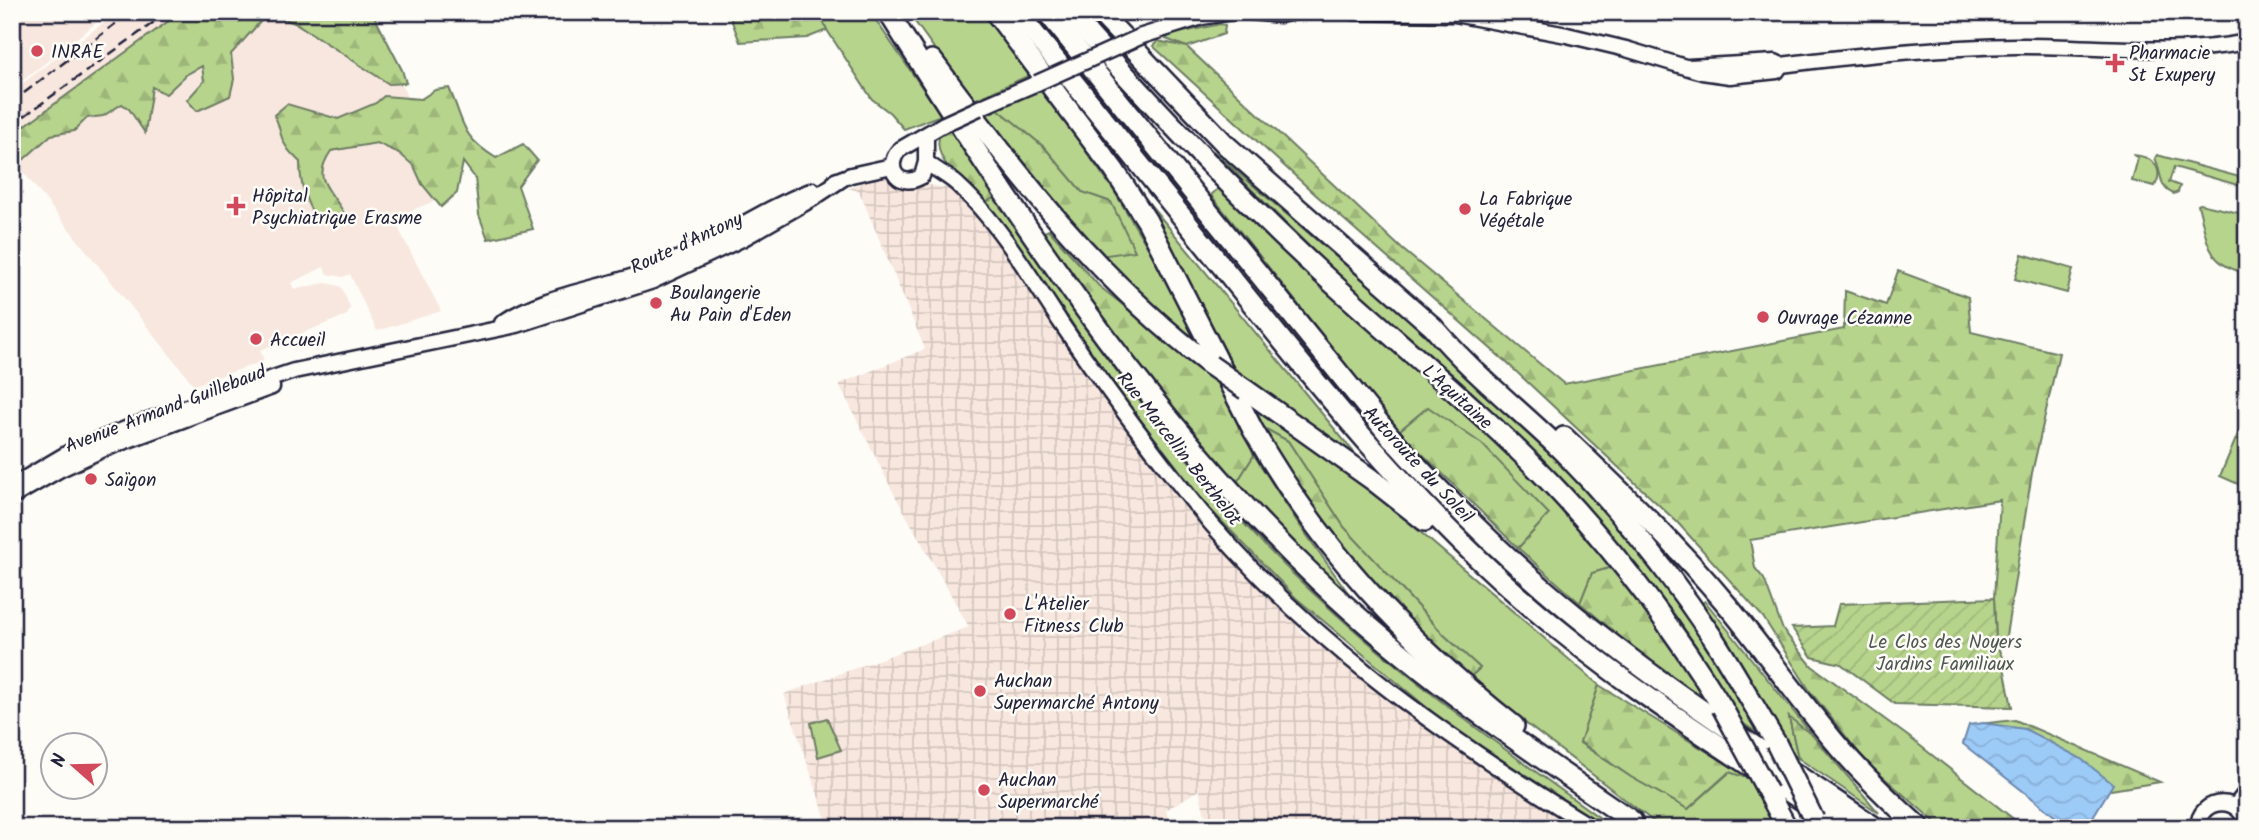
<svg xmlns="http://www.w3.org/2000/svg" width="2259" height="840" viewBox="0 0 2259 840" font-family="Kalam,sans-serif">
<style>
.built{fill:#f8e7de}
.industrial{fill:url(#industrial-grid)}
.green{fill:#b7d48c;stroke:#6c7b64;stroke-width:2}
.forest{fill:url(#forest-firs);stroke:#6c7b64;stroke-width:2}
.garden{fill:url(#garden-furrows);stroke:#6c7b64;stroke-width:2}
.water{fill:url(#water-waves);stroke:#6c87ac;stroke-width:2}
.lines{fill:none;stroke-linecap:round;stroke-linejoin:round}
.tertiary-casing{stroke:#22223b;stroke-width:19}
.motorway-casing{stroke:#22223b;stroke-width:24}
.tertiary{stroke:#fdfcf7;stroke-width:14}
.motorway{stroke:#fdfcf7;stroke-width:19}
.rail{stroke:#22223b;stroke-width:2.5;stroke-dasharray:10 5;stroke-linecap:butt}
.tertiary-bridge-casing{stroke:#22223b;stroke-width:19;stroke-linecap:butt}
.motorway-bridge-casing{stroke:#22223b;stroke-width:24;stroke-linecap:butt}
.tertiary-bridge{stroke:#fdfcf7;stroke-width:14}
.motorway-bridge{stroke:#fdfcf7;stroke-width:19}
.poi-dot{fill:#d1495b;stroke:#fdfcf7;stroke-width:2.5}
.labels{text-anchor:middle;stroke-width:5;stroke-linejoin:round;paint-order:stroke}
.poi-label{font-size:19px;fill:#22223b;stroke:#fdfcf7;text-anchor:start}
.street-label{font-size:19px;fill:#22223b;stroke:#fdfcf7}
.park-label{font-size:19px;fill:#4f5753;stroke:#fdfcf7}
</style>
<defs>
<pattern id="industrial-grid" width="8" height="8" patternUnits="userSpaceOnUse" patternTransform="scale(1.75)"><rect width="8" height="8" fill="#f8e7de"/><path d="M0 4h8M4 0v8" fill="none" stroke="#d4c6bf"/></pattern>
<pattern id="forest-firs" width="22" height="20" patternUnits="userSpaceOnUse" patternTransform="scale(1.75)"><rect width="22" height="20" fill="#b7d48c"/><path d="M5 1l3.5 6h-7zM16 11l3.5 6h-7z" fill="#9db67a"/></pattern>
<pattern id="garden-furrows" width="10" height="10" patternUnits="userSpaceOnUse" patternTransform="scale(1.75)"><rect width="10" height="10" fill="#b7d48c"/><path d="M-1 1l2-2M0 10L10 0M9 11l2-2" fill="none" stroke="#9db67a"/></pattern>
<pattern id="water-waves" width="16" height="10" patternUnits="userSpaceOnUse" patternTransform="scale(1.75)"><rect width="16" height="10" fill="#9dcbf8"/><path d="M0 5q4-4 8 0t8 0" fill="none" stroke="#87aed6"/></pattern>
</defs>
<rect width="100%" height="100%" fill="#fdfcf7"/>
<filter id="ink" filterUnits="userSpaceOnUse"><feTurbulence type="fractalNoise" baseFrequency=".0143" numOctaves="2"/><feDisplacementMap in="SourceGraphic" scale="14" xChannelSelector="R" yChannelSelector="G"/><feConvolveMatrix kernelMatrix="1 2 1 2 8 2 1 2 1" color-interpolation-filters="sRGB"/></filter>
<g filter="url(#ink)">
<g class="built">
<path d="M12 12H110L12 89Z"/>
<path d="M118 12H181L12 135V91Z"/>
<path d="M194 12H357L394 67 449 195 393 218 441 311 377 331 350 274 343 277 327 274 324 267 291 283 294 289 326 283 339 286 342 288 350 308 347 315 260 350 264 361 194 385 12 158V144Z"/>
</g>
<path class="industrial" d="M882 176 995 197 1092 357 1269 586 1302 633 1608 828H1208L1199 790 1166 810 1171 828H944L935 821 887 828H829L784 694 969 627 893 492 839 384 925 349 859 191 848 188Z"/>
<g class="green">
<path d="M819 12H870L941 115 904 129 890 113 872 99 827 30Z"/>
<path d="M908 12H982L1030 75 972 101Z"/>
<path d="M1220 24 1225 25 1224 34 1187 47 1166 39 1170 35Z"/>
<path d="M1042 89 1114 191 1171 286 1195 339 1132 289 1100 256 1111 202 1082 192 1045 148 998 109Z"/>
<path d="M1213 151 1405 316 1590 492 1649 561 1712 650 1759 734 1738 720 1698 649 1675 615 1588 511 1344 281Z"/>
<path d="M2133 155C2151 156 2165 167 2155 186L2132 181 2138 158Z"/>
<path d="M2157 155 2247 179 2245 204V187L2174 167 2169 182 2180 186 2178 192 2174 194C2158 188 2162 172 2155 158Z"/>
<path d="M1221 186 1543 485 1613 567 1592 573 1580 603 1518 548 1549 514 1428 407 1399 431 1211 195Z"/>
<path d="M1139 191 1356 455 1237 374 1180 263Z"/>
<path d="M995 197C1078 323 1166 444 1271 552 1374 657 1495 743 1614 828H1608L1449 726 1296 598 1210 509 1118 391 1057 301 985 203Z"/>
<path d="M2200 204 2243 214 2247 210V242L2242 257 2247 259V273C2205 265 2208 240 2198 205Z"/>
<path d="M2022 254 2073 269 2067 293 2015 279Z"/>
<path d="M1253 405 1356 477 1599 685 1580 743 1631 777 1688 809 1730 772 1753 780 1778 828H1662L1468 679 1480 668 1444 635 1344 527 1288 441 1264 428Z"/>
<path d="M2247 413V488L2220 476Z"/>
<path d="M1254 455 1298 523 1362 612 1290 542 1237 482Z"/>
<path d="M1705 601 1813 736 1789 718 1798 758 1792 754 1700 605Z"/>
<path d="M827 718 841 750 818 757 811 723Z"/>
</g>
<g class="forest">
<path d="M181 12H372L402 70 406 83 389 84 297 24 279 17 261 21 231 54 234 79 230 96 197 111 187 100 204 81 202 66 187 74 166 94 152 87 145 133 129 109 122 104 103 116 87 118 74 131 51 135 12 170V135Z"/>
<path d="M774 12H819L827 30 807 38 740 42 729 14 740 15Z"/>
<path d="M1158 41 1187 47 1402 249 1564 384 1844 329 1845 291 1886 305 1898 271 1968 297 1971 332 2059 353 2032 473 2005 642 1996 643 1994 598 2000 500 1750 540 1755 568 1764 579 1783 630 1812 666 1909 737 2025 828H1942L1867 763 1810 691 1763 617 1677 522 1507 363 1315 194 1153 46Z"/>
<path d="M449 88C465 123 459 135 496 158L523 144 537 160 518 186 533 229 488 239 479 215 475 178 463 162 457 193 441 207 422 184 414 166 399 153 377 143 331 151C311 180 330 188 344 213L337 218H316C305 202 300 182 300 162 293 155 285 148 282 138 279 130 279 123 274 115L287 104 338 119 376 103 384 96 421 99 435 90Z"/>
<path d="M998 109 1045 148 1082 192 1111 202 1135 251 1100 256 1056 208 984 116Z"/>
<path d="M950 130 995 197 985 203C970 182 933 167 939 136Z"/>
<path d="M1049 230 1099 286 1217 379 1254 455 1237 482 1148 381 1042 233Z"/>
<path d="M1428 407 1482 444 1549 514 1518 548 1399 431Z"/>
<path d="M1264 428 1288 441 1344 527 1444 635 1480 668 1468 679C1420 632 1373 585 1332 532 1306 500 1285 464 1264 428Z"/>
<path d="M1613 567 1669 637 1709 702 1644 657 1580 603 1592 573Z"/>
<path d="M1599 685 1753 780 1729 772 1688 809 1631 777 1580 742Z"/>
<path d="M1789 717 1813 736 1879 813 1798 758Z"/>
<path d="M2015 720 2160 782 2111 790 2043 749 1987 723Z"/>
</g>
<path class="garden" d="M1994 598 1996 643 2002 657 2012 707 1895 704 1841 664 1812 657 1792 628 1833 626 1839 604Z"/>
<path class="water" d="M1983 723 2025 729 2080 758 2113 784 2086 828 2061 821 1963 744 1969 725Z"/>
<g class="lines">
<g class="tertiary-casing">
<g id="tertiary">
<path d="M1251 12 1280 15 1295 12"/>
<path d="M1354 12 1451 14"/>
<path d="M1444 12 1567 35 1626 49 1702 72 1730 76 1777 71 1781 65"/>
<path d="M1142 36 1202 17 1232 12"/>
<path d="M1689 67 1775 62 1781 65C1859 55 1938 47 2017 46 2093 45 2171 57 2247 42"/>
<path d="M979 108 1037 83"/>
<path d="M926 135V162L922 176C901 190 883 169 899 150L944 124"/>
<path d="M926 162C937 171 951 177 960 187 998 222 1032 279 1061 323 1101 382 1145 441 1189 497 1299 635 1444 737 1593 828"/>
<path d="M835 181 851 175 892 166"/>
<path d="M502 323C546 293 604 289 654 269 709 248 757 211 813 190"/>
<path d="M12 486 73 450 148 420 294 371 517 325 653 281 742 239 812 199 842 179"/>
<path d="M12 497 59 470 104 449 272 387"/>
<path d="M2235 806 2247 791"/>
<path d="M2198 828C2198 795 2246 795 2245 828"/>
</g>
</g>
<g class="motorway-casing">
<g id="motorway">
<path d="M888 12C1015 214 1144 415 1318 580 1414 672 1523 746 1632 821"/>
<path d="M995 12 1114 170 1147 221 1253 430C1322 551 1405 639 1514 726"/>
<path d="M1017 12C1095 108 1172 205 1250 301 1329 399 1408 495 1501 580 1605 676 1727 750 1844 828"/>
<path d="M1047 12 1390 436C1438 490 1489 542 1544 589 1647 678 1763 752 1876 828"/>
<path d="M1069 12C1144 97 1221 179 1303 256 1389 337 1483 410 1563 496 1623 561 1676 632 1722 707"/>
<path d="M1099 12 1226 145 1433 327C1472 373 1520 410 1563 452 1618 508 1669 572 1713 638 1735 672 1755 708 1776 743"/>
<path d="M932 60C1016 173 1096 278 1210 365"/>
<path d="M1246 390 1374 481 1425 521"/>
<path d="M1564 437C1621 491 1678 546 1728 606 1764 650 1797 697 1834 741 1860 772 1890 801 1920 828"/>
<path d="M1768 792 1787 828"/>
</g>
</g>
<use href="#tertiary" class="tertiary"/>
<use href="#motorway" class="motorway"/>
<g class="rail">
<path d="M12 102 131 12"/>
<path d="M12 125 168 12"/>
</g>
<g class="tertiary-bridge-casing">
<g id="tertiary-bridge">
<path d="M1037 83 1142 36"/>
<path d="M944 124 979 108"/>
</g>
</g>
<g class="motorway-bridge-casing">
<g id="motorway-bridge">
<path d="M1210 365 1246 390"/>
<path d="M1722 707 1768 792"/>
<path d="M1776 743 1814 820"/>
</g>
</g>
<use href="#tertiary-bridge" class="tertiary-bridge"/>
<use href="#motorway-bridge" class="motorway-bridge"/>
</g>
</g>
<g class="poi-dot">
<circle cx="37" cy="51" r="7"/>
<path d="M2111.5 52.5h7v7h7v7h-7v7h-7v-7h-7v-7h7z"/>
<path d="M232.5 195.5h7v7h7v7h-7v7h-7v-7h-7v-7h7z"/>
<circle cx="1465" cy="209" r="7"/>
<circle cx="656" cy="303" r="7"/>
<circle cx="1763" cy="317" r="7"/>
<circle cx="256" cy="339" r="7"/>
<circle cx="91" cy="479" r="7"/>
<circle cx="1010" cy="614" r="7"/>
<circle cx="980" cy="691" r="7"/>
<circle cx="984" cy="790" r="7"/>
</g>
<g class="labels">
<g class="poi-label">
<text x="51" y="58">INRAE</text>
<text x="2129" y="59">Pharmacie<tspan x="2129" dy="22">St Exupery</tspan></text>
<text x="252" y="202">Hôpital<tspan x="252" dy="22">Psychiatrique Erasme</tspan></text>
<text x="1479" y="205">La Fabrique<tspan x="1479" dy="22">Végétale</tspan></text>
<text x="670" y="299">Boulangerie<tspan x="670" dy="22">Au Pain d'Eden</tspan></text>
<text x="1777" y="324">Ouvrage Cézanne</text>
<text x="270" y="346">Accueil</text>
<text x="105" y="486">Saïgon</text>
<text x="1024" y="610">L'Atelier<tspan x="1024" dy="22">Fitness Club</tspan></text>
<text x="994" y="687">Auchan<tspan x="994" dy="22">Supermarché Antony</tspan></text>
<text x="998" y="786">Auchan<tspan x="998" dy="22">Supermarché</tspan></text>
</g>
<g class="street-label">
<text transform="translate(686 242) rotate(-25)" y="7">Route d'Antony</text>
<text transform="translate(1458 396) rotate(42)" y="7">L'Aquitaine</text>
<text transform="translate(165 408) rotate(-21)" y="7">Avenue Armand Guillebaud</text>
<text transform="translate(1180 448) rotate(52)" y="7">Rue Marcellin Berthelot</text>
<text transform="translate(1419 464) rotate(47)" y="7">Autoroute du Soleil</text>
</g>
<g class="park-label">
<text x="1945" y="648">Le Clos des Noyers<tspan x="1945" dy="22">Jardins Familiaux</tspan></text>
</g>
</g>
<rect width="2259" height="840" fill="none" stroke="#fdfcf7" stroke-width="42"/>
<rect x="21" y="21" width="2217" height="798" fill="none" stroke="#22223b" stroke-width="2.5" filter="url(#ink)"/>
<g transform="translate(74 766) rotate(290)"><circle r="33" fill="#fdfcf7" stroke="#a5a5ac" stroke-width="2"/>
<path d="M0-5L12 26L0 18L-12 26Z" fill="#d1495b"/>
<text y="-10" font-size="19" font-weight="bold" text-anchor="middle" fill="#22223b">N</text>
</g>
</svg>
